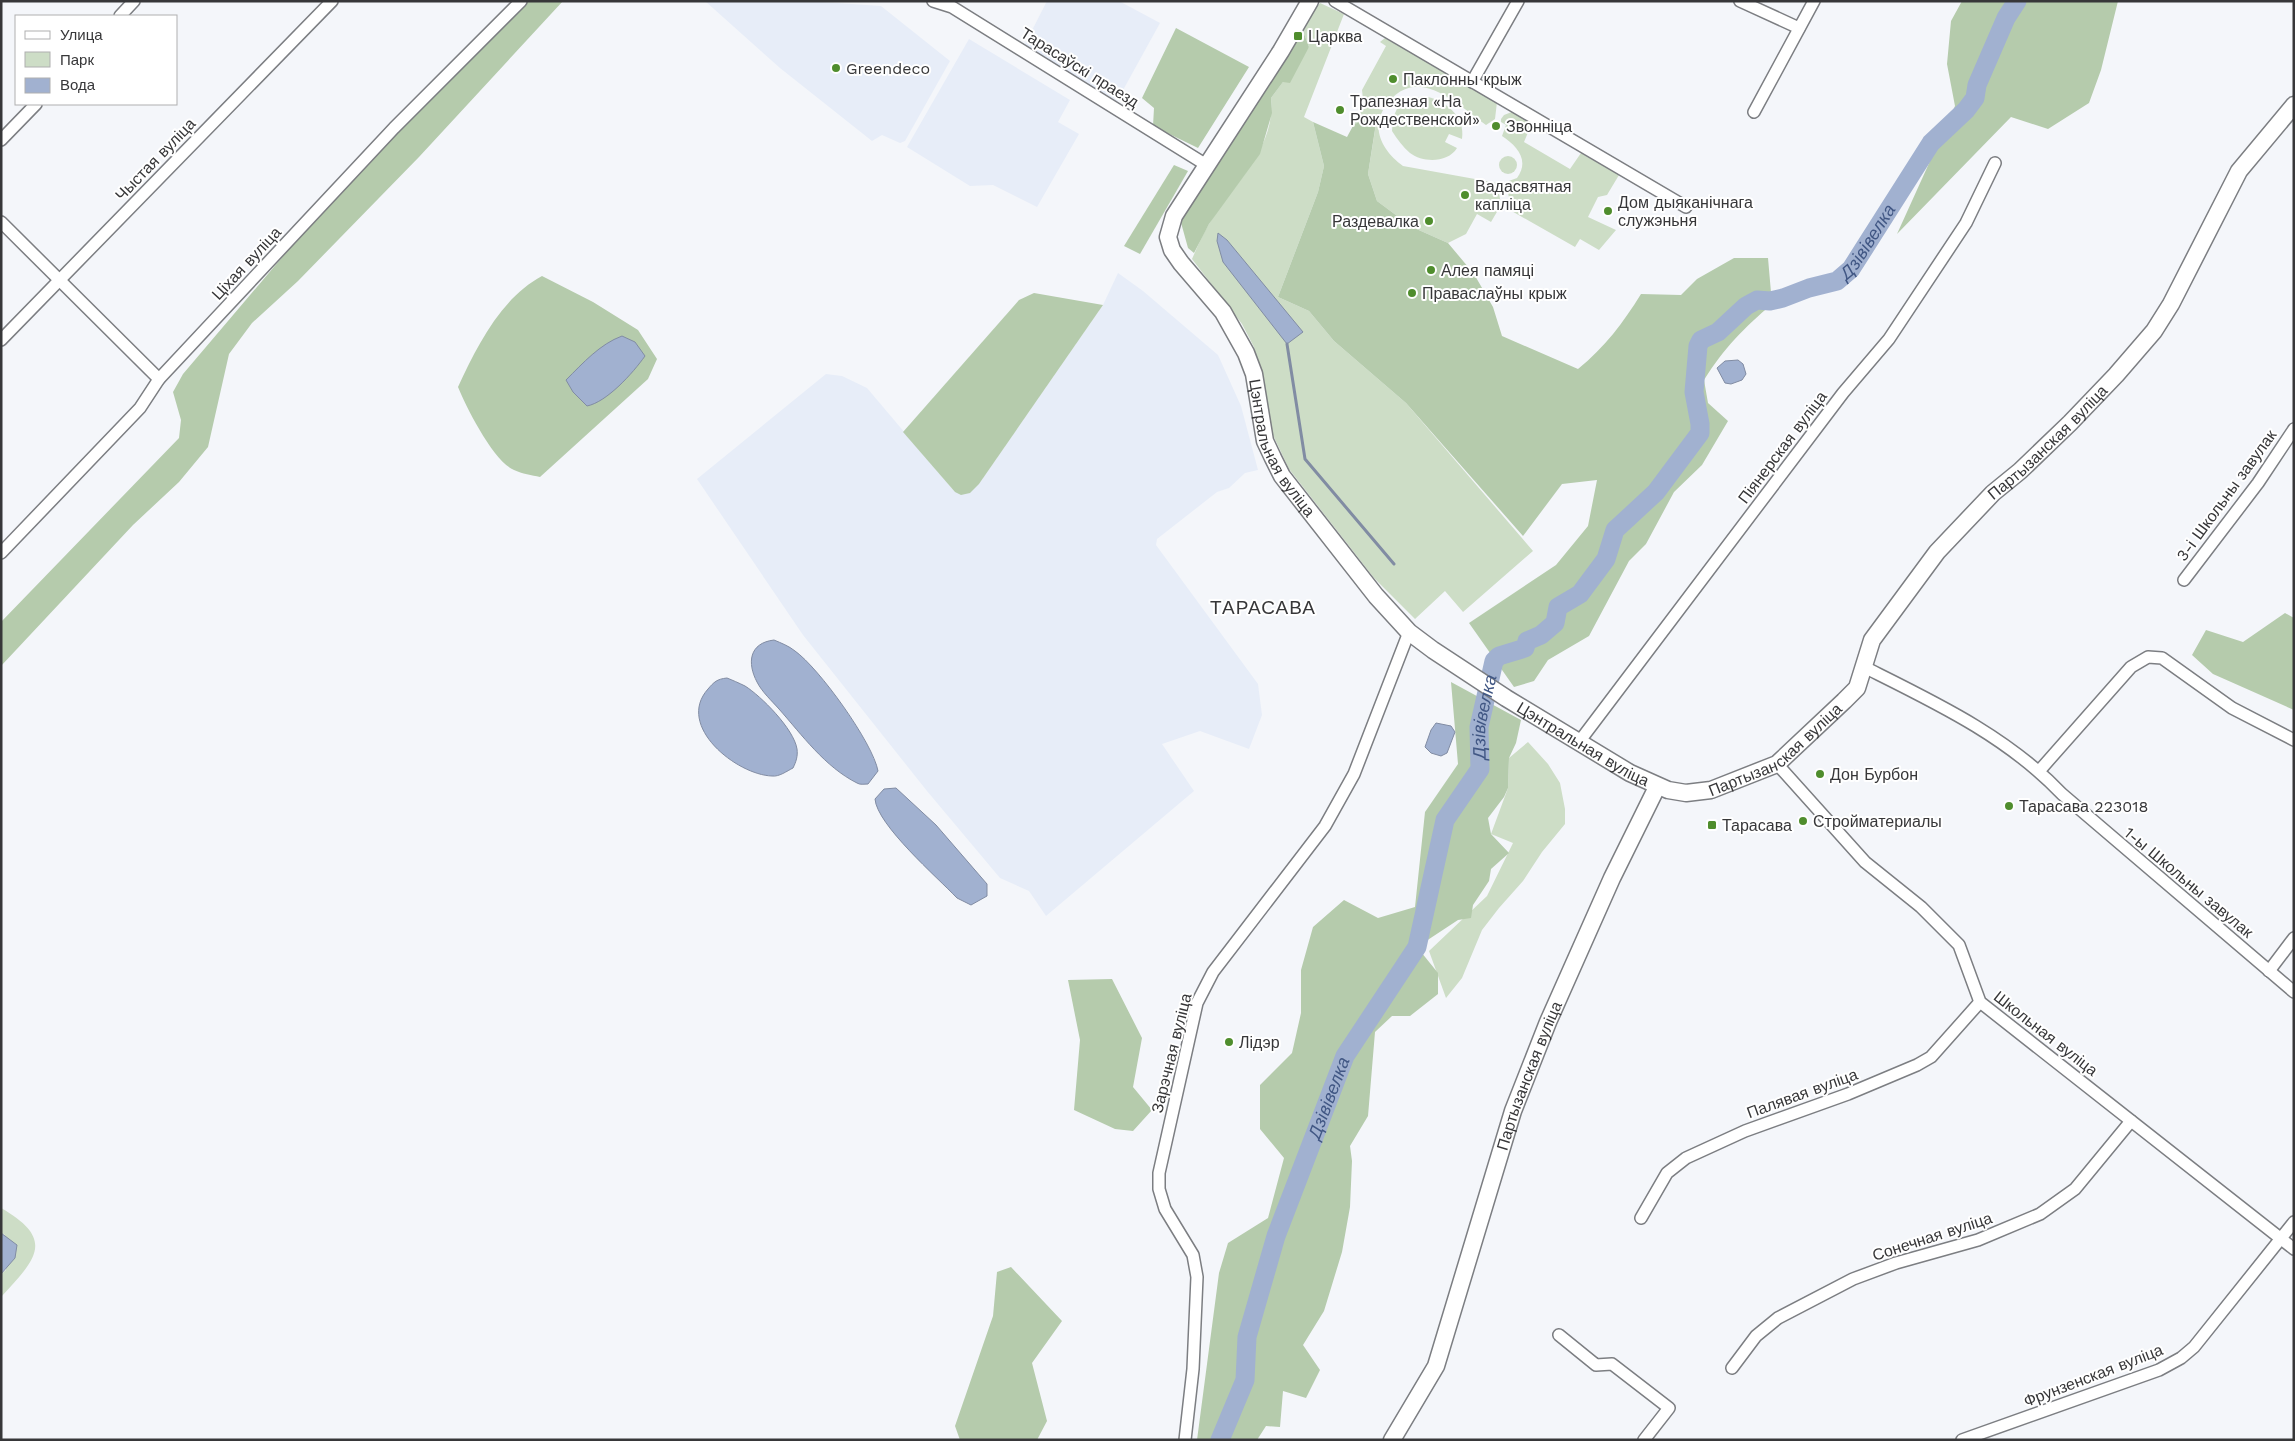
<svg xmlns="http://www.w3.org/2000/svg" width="2295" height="1441" viewBox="0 0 2295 1441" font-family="'Work Sans',sans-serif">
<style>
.built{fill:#e7edf8}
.green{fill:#cdddc6}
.forest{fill:#b5cbac}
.water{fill:#a1b1d0;stroke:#818ca3}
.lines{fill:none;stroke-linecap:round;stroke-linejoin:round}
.stream{stroke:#818ca3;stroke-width:3}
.river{stroke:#a1b1d0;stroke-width:19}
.street-casing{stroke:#7c7e82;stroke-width:14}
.secondary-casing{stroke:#7c7e82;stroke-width:19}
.street{stroke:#fff;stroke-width:11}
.secondary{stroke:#fff;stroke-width:16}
.poi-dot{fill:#4f8d2d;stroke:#fff;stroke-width:2}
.labels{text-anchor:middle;stroke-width:4;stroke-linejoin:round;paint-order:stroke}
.poi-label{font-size:16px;fill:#373739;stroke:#fff;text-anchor:start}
.street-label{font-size:16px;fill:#373739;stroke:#fff}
.water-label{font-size:18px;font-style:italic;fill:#415784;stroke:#fff}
.quarter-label{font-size:19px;letter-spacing:1px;fill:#373739;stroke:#fff}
</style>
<rect width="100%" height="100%" fill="#f4f6fa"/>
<g class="built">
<path d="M705 1H808L881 6 950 61 905 141 900 143 882 135 872 141 780 68Z"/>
<path d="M1047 1H1119L1160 23 1117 101 1024 46Z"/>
<path d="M969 39 1070 100 1058 122 1079 134 1037 207 993 185 970 186 907 147Z"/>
<path d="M1118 273 1143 291 1218 355 1241 406 1258 470 1245 473 1229 488 1217 492 1157 539 1156 545 1258 684 1262 715 1249 749 1200 731 1162 744 1194 791 1046 916 1029 891 1000 878 927 791 803 635 697 479 826 374 842 376 867 388 955 492 979 484 1103 305Z"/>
</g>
<g class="green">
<path d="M1320 3 1344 14 1304 117 1313 122 1324 166 1318 192 1278 297 1309 311 1334 341 1406 403 1533 551 1463 612 1445 591 1415 619 1374 578 1289 469 1272 433 1254 347 1242 324 1192 259C1197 248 1202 235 1209 224 1233 184 1276 149 1271 98L1309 47 1303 31 1314 10Z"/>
<path d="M1385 38 1497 102 1495 119 1486 125C1454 102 1415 62 1384 108L1363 99 1362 90 1386 46 1380 42Z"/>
<path d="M1423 96C1444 99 1466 116 1462 139L1449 134 1445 142 1457 148C1448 163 1423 163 1410 153 1403 147 1397 139 1392 131L1393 118 1399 104Z"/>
<path d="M1364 106 1383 110C1371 132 1385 153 1403 166L1497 183 1501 204 1510 203 1506 182 1517 178C1530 160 1517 146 1502 136L1506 125 1501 122V119L1504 115 1517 110 1529 116 1532 123 1524 142 1570 169 1581 153 1619 175 1607 195 1598 197 1588 217 1616 230 1599 250 1580 239 1575 247 1501 205 1491 222 1477 214 1466 234 1448 243 1412 227 1377 201 1368 174 1377 118 1354 124Z"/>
<circle cx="1508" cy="165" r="9"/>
<path d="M1528 742 1548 764 1560 783 1565 809V824L1542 852 1523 881 1499 908 1482 930 1462 978 1446 998 1429 951 1487 896 1513 843 1491 834 1508 788 1509 758Z"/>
<path d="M1 1208C57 1240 35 1260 1 1297V1274L6 1270 5 1235 1 1233Z"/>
</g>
<g class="forest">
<path d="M526 1H563L419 157 298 281 252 323 229 354 208 447 179 482 133 525 1 666V622L179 438 181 420 173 392 183 374 352 175Z"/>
<path d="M1962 1H2118L2101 70 2089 103 2048 129 2011 117 1897 234 1955 106 1947 64 1951 21Z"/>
<path d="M1176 28 1249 67 1198 148 1153 126 1154 108 1142 98Z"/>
<path d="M1303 31 1309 47 1290 83 1283 82 1271 98 1272 113 1260 154 1209 224 1194 253 1188 248 1180 219 1291 38Z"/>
<path d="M1377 117 1368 174 1377 201 1412 227 1448 243 1474 274 1493 307 1502 336 1578 369C1605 347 1623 323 1641 294L1681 295 1697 279 1734 258H1768L1772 304C1744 328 1724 348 1704 380L1708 403 1728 421 1702 465 1674 492 1646 544 1629 561 1589 636 1548 660 1534 681 1514 687 1469 623 1556 565 1588 526 1597 480 1562 484 1523 536 1406 403 1334 341 1309 311 1278 297 1318 192 1324 166 1313 122 1347 137 1354 124Z"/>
<path d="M1174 165 1188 171 1140 254 1124 246Z"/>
<path d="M542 276 593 302 638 330 657 359 648 379 540 477C532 475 522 474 514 470 494 462 466 407 458 387 477 346 501 298 542 276Z"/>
<path d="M1034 293 1103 305 979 484 970 493 961 495 955 492 903 432 1019 300Z"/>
<path d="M2285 613 2294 618V710L2213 674 2192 655 2206 630 2243 642Z"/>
<path d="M1451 682 1521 720 1516 743 1509 758 1508 788 1504 797 1488 818 1491 834 1509 853 1491 869 1489 881 1473 905 1471 918 1458 920 1417 947 1438 973V994L1410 1016H1392L1375 1032 1368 1116 1350 1146 1352 1161 1350 1207 1342 1252 1324 1311 1303 1345 1320 1370 1306 1398 1283 1391 1280 1427 1266 1426 1257 1440H1197L1219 1273 1228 1243 1268 1218 1284 1158 1260 1129V1085L1292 1053 1301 1013V970L1313 927 1344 900 1378 918 1415 907 1425 812 1458 764Z"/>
<path d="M1112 979 1142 1038 1133 1087 1152 1110 1133 1131 1115 1129 1074 1110 1080 1040 1068 980Z"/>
<path d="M1011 1267 1062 1321 1032 1363 1047 1421 1037 1440H960L955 1426 993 1316 997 1272Z"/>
</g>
<g class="water">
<path d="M1218 233 1227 240 1303 332 1287 344 1223 262 1217 241Z"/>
<path d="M1855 261H1862L1863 266C1857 274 1847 282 1837 281L1835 276 1845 267Z"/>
<path d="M622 336 635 342 645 356C633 373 607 402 587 406L573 392 566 380C583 363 600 344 622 336Z"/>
<path d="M1738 360 1743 364 1746 374 1742 380 1731 384 1725 383 1717 368 1725 361Z"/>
<path d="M774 640C781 643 789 646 795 651 819 668 873 743 878 771L868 784C864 784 860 785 857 783 825 767 802 735 779 709 772 701 762 692 757 682 747 663 749 643 774 640Z"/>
<path d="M727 678C732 680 739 683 745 686 761 696 794 729 797 749 798 756 796 762 793 768 787 771 779 777 772 776 737 775 675 726 708 689 714 682 717 679 727 678Z"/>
<path d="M1436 723 1451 726 1455 732 1447 753 1441 756 1431 753 1425 747 1431 730Z"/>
<path d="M896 788 936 825 987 884V896L971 905 957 898C937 877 877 825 875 799L884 789Z"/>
<path d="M1 1233 17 1245 15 1258 1 1274Z"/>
</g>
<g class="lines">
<path class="stream" d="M1287 344 1305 459 1394 564"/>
<path class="river" id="s1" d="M1220 1440 1245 1380 1247 1337 1276 1236 1345 1056 1417 947 1445 820 1480 769 1479 727 1494 661 1499 656 1525 648 1527 641 1541 635 1555 623 1558 607 1580 594 1606 559 1615 530 1656 492 1700 433V424L1694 392 1698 346 1701 340 1718 332 1746 306 1757 300 1770 301 1783 298 1809 288 1837 281 1851 269 1931 143 1966 110 1975 98 1977 85 2006 18 2017 1"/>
<g class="street-casing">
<g id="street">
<path d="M933 1 952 7 1208 166"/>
<path d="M1335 1 1686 207"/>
<path d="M1740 1 1799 28"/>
<path d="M120 16 134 1"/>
<path d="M1472 82 1518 1"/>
<path d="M1754 112 1814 1"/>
<path d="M1 140 36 104"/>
<path d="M1 222 159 379"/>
<path d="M1 340 332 1"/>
<path d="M1 553 140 408 159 379 394 128 521 1"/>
<path d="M2184 580 2258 483 2294 429"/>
<path d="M1864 667C1934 702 2007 736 2062 794L2294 992"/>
<path d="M1579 742 1843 393 1889 339 1966 223 1995 163"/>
<path d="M1777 764 1865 862 1921 907 1959 945 1980 1002 2294 1249"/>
<path d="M2040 770 2131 667 2148 657 2162 658 2232 708 2294 740"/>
<path d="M2269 971 2294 938"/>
<path d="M1641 1218 1667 1173 1686 1158 1745 1131 1848 1094 1917 1065 1931 1057 1980 1002"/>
<path d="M1559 1335 1596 1365 1612 1364 1669 1408 1644 1440"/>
<path d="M1732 1368 1756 1336 1778 1318 1853 1279 1896 1263 1978 1240 2040 1214 2075 1189 2131 1121"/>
<path d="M1185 1440 1193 1369 1197 1277 1193 1255 1165 1209 1159 1189V1173L1197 1003 1213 972 1325 826 1354 774 1409 632"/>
<path d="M1962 1440 2159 1370 2181 1358 2194 1347 2294 1222"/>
</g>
</g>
<g class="secondary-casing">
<g id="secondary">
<path id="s2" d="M1310 1 1281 51 1174 216 1168 237 1172 250 1181 263 1223 312 1246 353 1254 374 1265 441 1273 458 1282 476 1376 596 1409 632 1433 650 1506 698 1630 773 1668 790 1686 793 1711 790 1777 764 1844 701 1857 688 1872 640 1937 552 1993 493 2020 471 2070 423 2116 375 2154 331 2171 304 2239 171 2294 105"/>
<path id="s3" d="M1392 1440 1436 1366 1513 1111 1548 1022 1612 878 1657 787"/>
</g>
</g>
<use href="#street" class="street"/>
<use href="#secondary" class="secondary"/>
</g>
<g class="poi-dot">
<rect x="1293" y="31" width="10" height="10" rx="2.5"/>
<circle cx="836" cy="68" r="5"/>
<circle cx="1393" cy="79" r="5"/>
<circle cx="1340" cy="110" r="5"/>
<circle cx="1496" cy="126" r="5"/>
<circle cx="1465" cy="195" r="5"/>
<circle cx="1608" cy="211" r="5"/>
<circle cx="1429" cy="221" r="5"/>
<circle cx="1431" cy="270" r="5"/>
<circle cx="1412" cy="293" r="5"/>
<circle cx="1820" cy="774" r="5"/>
<circle cx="2009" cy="806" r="5"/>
<circle cx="1803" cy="821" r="5"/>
<rect x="1707" y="820" width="10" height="10" rx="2.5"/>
<circle cx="1229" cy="1042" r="5"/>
</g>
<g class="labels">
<g class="poi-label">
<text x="1308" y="42">Царква</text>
<text x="846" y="74">Greendeco</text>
<text x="1403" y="85">Паклонны крыж</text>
<text x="1350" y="107">Трапезная «На<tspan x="1350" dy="18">Рождественской»</tspan></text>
<text x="1506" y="132">Звонніца</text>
<text x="1475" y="192">Вадасвятная<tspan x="1475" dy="18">капліца</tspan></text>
<text x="1618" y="208">Дом дыяканічнага<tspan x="1618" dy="18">служэньня</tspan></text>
<text x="1419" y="227" text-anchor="end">Раздевалка</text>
<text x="1441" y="276">Алея памяці</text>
<text x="1422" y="299">Праваслаўны крыж</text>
<text x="1830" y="780">Дон Бурбон</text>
<text x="2019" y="812">Тарасава 223018</text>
<text x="1813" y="827">Стройматериалы</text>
<text x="1722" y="831">Тарасава</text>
<text x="1239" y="1048">Лідэр</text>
</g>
<g class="street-label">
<text transform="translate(1080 67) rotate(32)" y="6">Тарасаўскі праезд</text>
<text transform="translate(155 159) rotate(-46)" y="6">Чыстая вуліца</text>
<text transform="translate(246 263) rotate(-47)" y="6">Ціхая вуліца</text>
<text dy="6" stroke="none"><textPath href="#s2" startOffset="1592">Партызанская вуліца</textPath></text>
<text dy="6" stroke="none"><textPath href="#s2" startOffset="520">Цэнтральная вуліца</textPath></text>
<text transform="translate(1782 447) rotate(-53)" y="6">Піянерская вуліца</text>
<text transform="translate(2226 495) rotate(-54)" y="6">3-і Школьны завулак</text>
<text dy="6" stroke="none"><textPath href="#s2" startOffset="955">Цэнтральная вуліца</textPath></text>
<text dy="6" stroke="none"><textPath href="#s2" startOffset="1172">Партызанская вуліца</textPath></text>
<text transform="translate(2189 882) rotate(40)" y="6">1-ы Школьны завулак</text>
<text transform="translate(2046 1033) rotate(38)" y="6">Школьная вуліца</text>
<text transform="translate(1171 1053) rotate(-76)" y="6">Зарэчная вуліца</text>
<text dy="6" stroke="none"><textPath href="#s3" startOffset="391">Партызанская вуліца</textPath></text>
<text transform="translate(1802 1093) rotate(-20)" y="6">Палявая вуліца</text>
<text transform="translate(1932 1236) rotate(-18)" y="6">Сонечная вуліца</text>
<text transform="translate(2093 1375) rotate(-21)" y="6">Фрунзенская вуліца</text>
</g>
<g class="water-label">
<text dy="6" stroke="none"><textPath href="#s1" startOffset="1456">Дзівівелка</textPath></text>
<text dy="6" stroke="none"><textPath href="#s1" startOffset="781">Дзівівелка</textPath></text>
<text dy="6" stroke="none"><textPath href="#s1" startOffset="361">Дзівівелка</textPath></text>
</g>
<g class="quarter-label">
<text x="1263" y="614">ТАРАСАВА</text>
</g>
</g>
<rect width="2295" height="1441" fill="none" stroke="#373739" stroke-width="5"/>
<rect x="15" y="15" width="162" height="90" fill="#ffffff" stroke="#afafb0"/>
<rect x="25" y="31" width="25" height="8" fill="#ffffff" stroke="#afafb0"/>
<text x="60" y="40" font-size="15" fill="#373739">Улица</text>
<rect x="25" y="52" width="25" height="15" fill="#cdddc6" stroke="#afafb0"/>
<text x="60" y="65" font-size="15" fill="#373739">Парк</text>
<rect x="25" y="78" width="25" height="15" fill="#a1b1d0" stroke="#afafb0"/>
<text x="60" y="90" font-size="15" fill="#373739">Вода</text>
</svg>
